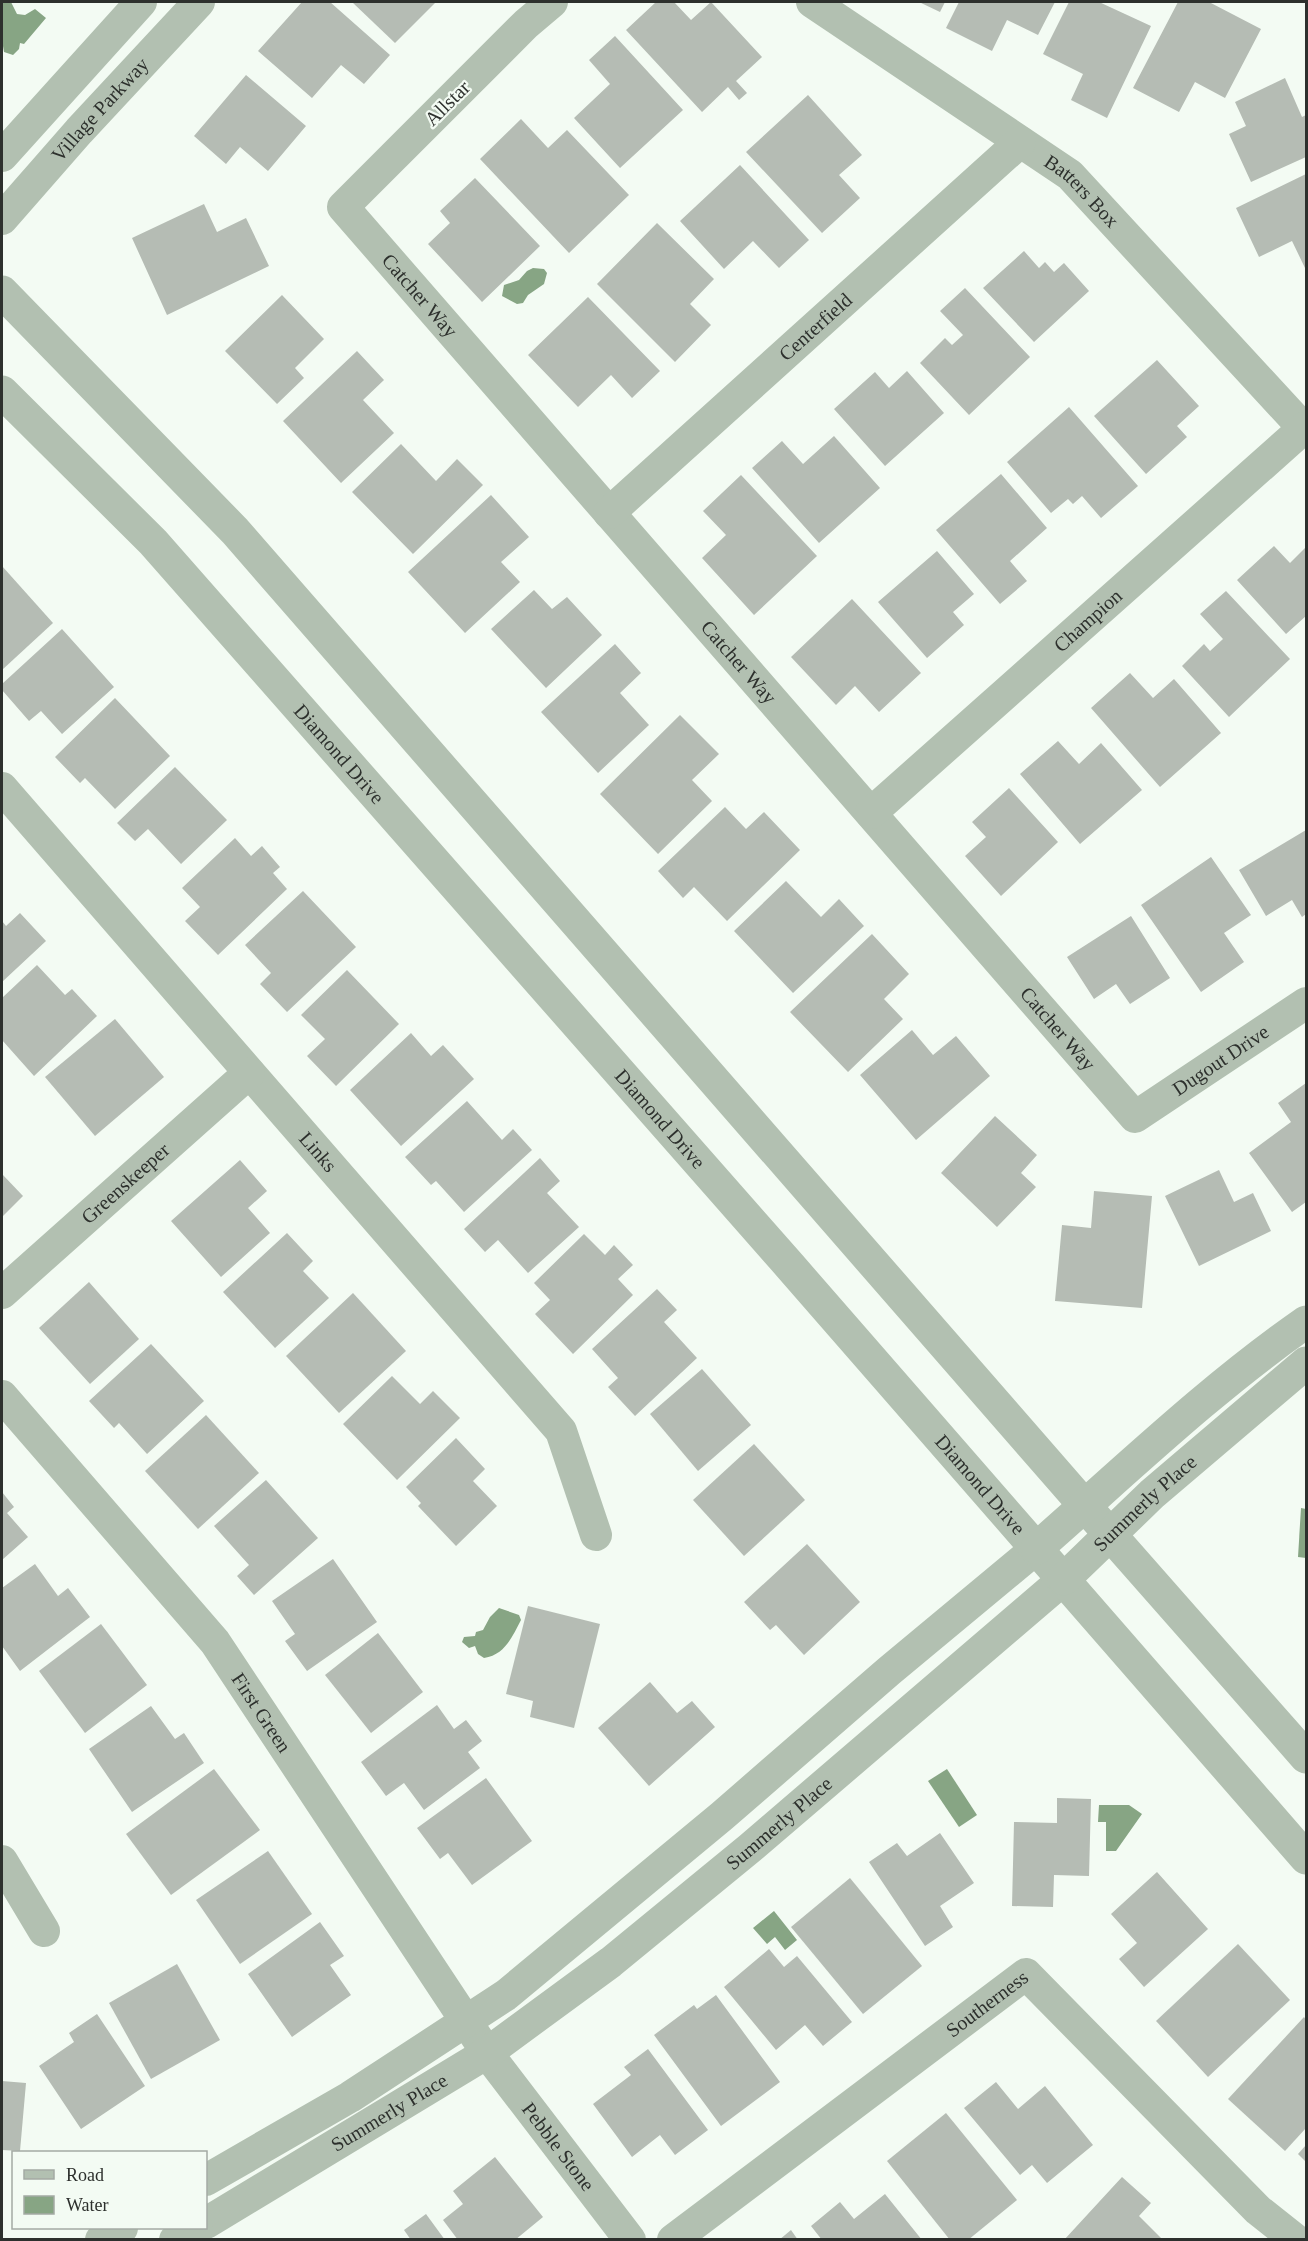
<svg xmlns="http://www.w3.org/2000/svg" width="1308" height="2241" viewBox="0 0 1308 2241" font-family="'Times New Roman',serif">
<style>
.water{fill:#87a584}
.building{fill:#b5bcb4}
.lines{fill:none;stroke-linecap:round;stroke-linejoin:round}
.minor{stroke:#b2c0b1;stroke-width:32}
.tertiary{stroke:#b2c0b1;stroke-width:33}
.labels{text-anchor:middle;stroke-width:4.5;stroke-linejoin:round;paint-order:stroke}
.street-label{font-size:20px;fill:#2d302d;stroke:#f3fbf3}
</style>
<rect width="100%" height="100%" fill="#f3fbf3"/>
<g class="water">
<path d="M2 2H11L17 14 25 15 35 9 46 18 24 44 20 43 19 49 13 55 4 52 2 40Z"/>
<path d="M533 268 544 269 547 273 544 284 528 295 523 303 517 304 502 296 504 285 519 280 527 271Z"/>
<path d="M1301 1508 1306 1509V1558L1298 1557Z"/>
<path d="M499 1608 519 1615 521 1620C512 1637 505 1655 484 1658L478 1654 475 1646 469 1648 462 1642 464 1637 475 1636 476 1632 483 1630 490 1617Z"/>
<path d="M947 1769 977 1815 959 1827 928 1781Z"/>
<path d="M1099 1805H1129L1142 1814 1116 1851H1106V1822H1098Z"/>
<path d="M774 1911 797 1940 785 1950 775 1937 767 1944 753 1928Z"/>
</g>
<g class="building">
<path d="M302 2H330L390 55 364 84 341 65 312 98 258 51Z"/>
<path d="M352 2H433L435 3 395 43Z"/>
<path d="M656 2H674L691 20 711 2 762 57 736 81 747 93 739 100 728 87 702 112 626 30Z"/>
<path d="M919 2H945L940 12Z"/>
<path d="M959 2H1055L1038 35 1007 20 992 51 946 28Z"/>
<path d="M1069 2H1099L1151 26 1107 118 1071 100 1083 74 1043 54Z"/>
<path d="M1178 2H1209L1261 29 1225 98 1195 82 1179 112 1133 88Z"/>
<path d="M615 36 683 110 620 168 574 118 610 84 589 60Z"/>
<path d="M246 75 306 126 268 171 240 147 226 164 194 136Z"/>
<path d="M1285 78 1302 117 1306 115V157L1251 182 1229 134 1246 126 1235 102Z"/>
<path d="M808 95 862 155 839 175 860 198 822 233 746 152Z"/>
<path d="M521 119 548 148 567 130 629 195 569 253 480 159Z"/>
<path d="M740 165 809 240 779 268 753 241 724 269 680 221Z"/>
<path d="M1306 174V267L1305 268 1292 241 1259 257 1236 208Z"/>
<path d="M475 178 540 246 482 302 428 244 450 223 440 211Z"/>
<path d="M204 204 217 232 246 218 269 266 167 315 132 238Z"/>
<path d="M657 223 714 279 690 304 711 325 675 362 597 284Z"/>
<path d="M1024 251 1039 268 1045 262 1054 272 1064 263 1089 291 1034 342 983 288Z"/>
<path d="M965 288 1030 357 969 415 920 363 945 338 952 345 963 335 940 311Z"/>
<path d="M282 295 324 339 295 368 304 378 277 404 225 351Z"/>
<path d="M588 297 660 371 632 398 611 375 578 407 528 355Z"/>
<path d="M357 351 384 380 363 400 394 433 341 483 283 421Z"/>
<path d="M1157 360 1199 406 1177 426 1187 437 1146 474 1094 416Z"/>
<path d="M907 371 944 413 885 466 834 409 875 372 889 388Z"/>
<path d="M1069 407 1138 486 1101 518 1082 496 1073 504 1068 499 1051 513 1007 462Z"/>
<path d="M834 436 880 488 819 543 752 468 782 441 803 464Z"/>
<path d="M401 444 436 481 457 459 483 485 413 554 352 492Z"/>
<path d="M1001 474 1047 528 1010 561 1027 581 1000 604 936 530Z"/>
<path d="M741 475 817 556 754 615 702 558 726 535 703 511Z"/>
<path d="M491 495 529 537 501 562 520 582 465 633 408 572Z"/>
<path d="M1274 546 1290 563 1306 547V616L1286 634 1237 580Z"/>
<path d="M937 551 974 594 953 612 964 625 927 658 878 602Z"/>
<path d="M2 566 53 623 2 670Z"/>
<path d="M534 590 552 609 567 597 602 635 546 688 491 629Z"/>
<path d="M1226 591 1290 659 1229 717 1182 666 1204 644 1210 651 1223 639 1200 614Z"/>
<path d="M852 599 921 673 879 712 855 686 836 705 791 657Z"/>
<path d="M62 629 114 687 62 734 41 711 29 721 2 690V684Z"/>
<path d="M615 644 641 673 620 693 649 725 598 773 541 712Z"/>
<path d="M1130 673 1153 698 1174 679 1221 733 1160 787 1091 708Z"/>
<path d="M115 698 170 756 115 809 85 778 80 783 55 757Z"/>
<path d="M680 715 719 754 692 780 712 801 658 854 600 794Z"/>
<path d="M1058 741 1079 764 1101 743 1142 790 1080 844 1020 774Z"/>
<path d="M175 767 227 820 181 864 148 829 135 841 117 823Z"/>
<path d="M1009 788 1058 842 1001 896 965 856 986 837 972 822Z"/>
<path d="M725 807 746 829 764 812 800 850 727 921 694 887 683 898 658 871Z"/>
<path d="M1306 830V914L1302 917 1292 900 1266 916 1239 870Z"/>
<path d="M235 838 251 856 262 846 280 867 273 873 287 889 218 955 185 921 200 907 182 888Z"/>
<path d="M1211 857 1251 915 1224 933 1244 962 1201 992 1141 905Z"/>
<path d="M786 881 821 917 839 899 864 926 793 993 734 931Z"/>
<path d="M303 891 356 947 287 1012 260 984 271 973 245 945Z"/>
<path d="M20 913 46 941 2 982V921L6 926Z"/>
<path d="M1131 916 1170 978 1130 1004 1116 984 1094 999 1067 957Z"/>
<path d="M872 934 909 974 884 999 903 1019 848 1072 790 1012Z"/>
<path d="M37 965 65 995 72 989 97 1016 34 1076 2 1040V998Z"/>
<path d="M347 970 399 1024 336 1086 307 1056 325 1039 301 1015Z"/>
<path d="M115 1019 164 1077 95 1136 45 1077Z"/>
<path d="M912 1030 933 1055 956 1036 990 1076 916 1140 860 1075Z"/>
<path d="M411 1033 431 1056 443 1045 474 1079 401 1146 350 1090Z"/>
<path d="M1306 1083V1202L1292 1212 1249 1153 1291 1122 1278 1103Z"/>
<path d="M467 1101 502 1140 513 1129 532 1150 464 1212 436 1181 431 1185 405 1157Z"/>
<path d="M995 1116 1037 1155 1021 1173 1036 1187 997 1227 941 1173Z"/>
<path d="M540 1158 560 1181 547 1193 579 1227 528 1273 498 1240 485 1252 464 1229Z"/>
<path d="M240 1160 267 1191 248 1208 270 1233 221 1277 171 1221Z"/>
<path d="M1219 1170 1234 1202 1253 1193 1271 1231 1199 1266 1165 1196Z"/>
<path d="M2 1174 23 1196 2 1217Z"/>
<path d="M1094 1191 1152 1196 1142 1308 1055 1301 1062 1225 1091 1228Z"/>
<path d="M287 1233 313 1261 303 1271 329 1298 275 1348 223 1292Z"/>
<path d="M584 1234 605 1255 614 1245 633 1265 618 1279 633 1295 573 1354 535 1314 550 1300 534 1283Z"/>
<path d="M89 1282 139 1339 90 1384 39 1328Z"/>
<path d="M657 1289 677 1310 664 1322 697 1358 635 1416 608 1387 618 1378 592 1349Z"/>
<path d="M353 1293 406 1351 339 1413 286 1356Z"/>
<path d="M151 1344 204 1401 147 1454 119 1423 114 1428 89 1401Z"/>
<path d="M702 1369 751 1425 698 1471 650 1414Z"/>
<path d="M392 1376 420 1404 433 1391 460 1418 397 1480 343 1424Z"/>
<path d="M206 1415 259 1473 198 1529 145 1471Z"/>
<path d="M456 1438 485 1469 473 1481 497 1506 456 1546 418 1506 421 1503 406 1487Z"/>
<path d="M754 1444 805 1500 744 1556 693 1500Z"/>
<path d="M266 1480 318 1538 254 1595 237 1576 249 1565 214 1526Z"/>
<path d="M2 1492 14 1507 7 1513 28 1537 2 1560Z"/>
<path d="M807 1544 860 1602 804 1655 776 1625 770 1630 744 1602Z"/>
<path d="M333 1559 377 1622 307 1671 285 1641 295 1634 272 1601Z"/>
<path d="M35 1564 58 1596 68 1588 90 1617 20 1671 2 1646V1588Z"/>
<path d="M528 1606 600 1624 574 1728 530 1717 533 1701 506 1694Z"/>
<path d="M101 1624 147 1685 85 1733 39 1671Z"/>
<path d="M378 1633 423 1692 371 1733 325 1675Z"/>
<path d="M650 1682 677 1713 692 1701 715 1727 649 1786 598 1728Z"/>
<path d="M437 1705 454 1729 466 1720 482 1741 468 1752 480 1768 424 1810 404 1783 386 1796 361 1762Z"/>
<path d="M151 1706 175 1739 184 1733 204 1763 132 1812 89 1749Z"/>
<path d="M214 1769 260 1830 171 1895 126 1834Z"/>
<path d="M486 1778 532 1841 472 1885 448 1853 440 1859 417 1828Z"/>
<path d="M1057 1798 1091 1799 1089 1876 1054 1875 1053 1907 1012 1906 1014 1822 1057 1823Z"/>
<path d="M940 1833 974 1883 940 1906 953 1927 925 1946 869 1862 897 1843 907 1856Z"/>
<path d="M268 1851 312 1914 240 1964 196 1900Z"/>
<path d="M1157 1872 1208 1929 1144 1987 1119 1959 1137 1943 1111 1914Z"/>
<path d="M850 1878 922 1966 863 2014 791 1927Z"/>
<path d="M320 1922 344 1956 330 1965 351 1995 292 2037 248 1974Z"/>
<path d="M1238 1944 1290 2000 1208 2077 1156 2021Z"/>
<path d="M769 1949 784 1967 797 1956 852 2022 823 2046 805 2025 776 2050 724 1987Z"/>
<path d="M177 1964 220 2040 151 2079 109 2003Z"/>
<path d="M716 1995 780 2082 721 2126 654 2035 694 2005 697 2009Z"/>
<path d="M97 2014 145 2086 81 2129 39 2066 74 2042 69 2033Z"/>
<path d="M1304 2017 1306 2020V2128L1285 2151 1228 2099Z"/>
<path d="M648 2049 708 2130 675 2155 660 2135 632 2157 593 2104 631 2075 624 2067Z"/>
<path d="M2 2081 26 2083 20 2151 2 2150Z"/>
<path d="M996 2082 1018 2109 1045 2086 1093 2145 1047 2183 1032 2165 1020 2175 964 2108Z"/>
<path d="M946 2113 1017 2200 968 2240H950L887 2161Z"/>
<path d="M1306 2145V2162L1298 2154Z"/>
<path d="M495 2157 543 2217 515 2240H458L443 2220 463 2204 453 2191Z"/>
<path d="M1122 2177 1151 2203 1139 2216 1163 2240H1064Z"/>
<path d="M885 2194 922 2240H822L811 2226 840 2202 854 2219Z"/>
<path d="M426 2214 445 2240H411L404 2230Z"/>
<path d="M791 2230 798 2240H779Z"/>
</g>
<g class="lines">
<g class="minor">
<path id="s1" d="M552 2 526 24 343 207 1135 1117 1306 1003"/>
<path id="s2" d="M812 2 1070 175 1306 431"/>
<path d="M2 156 141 2"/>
<path id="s3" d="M2 219 79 131 199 2"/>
<path id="s4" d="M609 513 1020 142"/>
<path id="s5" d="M2 788 561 1431 596 1535"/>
<path id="s6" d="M871 813 1304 428"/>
<path id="s7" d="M2 1293 249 1073"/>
<path id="s8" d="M2 1396 215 1642 487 2053 630 2240"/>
<path d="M2 1861 44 1931"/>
<path d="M206 2180 350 2097 506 1995 722 1816 889 1671 1037 1548"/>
<path id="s9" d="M206 2223 487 2053 611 1962 750 1848 1064 1579"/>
<path d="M101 2240 122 2228"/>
<path d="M175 2240 197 2228"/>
<path id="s10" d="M673 2240 1026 1974 1258 2210 1296 2240"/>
</g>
<g class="tertiary">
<path d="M2 292 235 531 1085 1506 1306 1757"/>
<path id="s11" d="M2 392 153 542 790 1266 1306 1858"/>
<path d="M1037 1548C1125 1471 1210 1389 1306 1322"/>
<path id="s12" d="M1064 1579 1152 1494 1306 1363"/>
</g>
</g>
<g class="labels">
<g class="street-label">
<text transform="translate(447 103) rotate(-45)" y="7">Allstar</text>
<text dy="7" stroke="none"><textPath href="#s3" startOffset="147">Village Parkway</textPath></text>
<text dy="7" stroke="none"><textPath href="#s2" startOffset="330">Batters Box</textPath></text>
<text dy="7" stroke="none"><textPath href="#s1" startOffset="410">Catcher Way</textPath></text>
<text dy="7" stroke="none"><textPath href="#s4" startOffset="278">Centerfield</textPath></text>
<text dy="7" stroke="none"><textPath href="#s6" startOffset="290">Champion</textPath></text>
<text dy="7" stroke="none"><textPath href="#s1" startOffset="896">Catcher Way</textPath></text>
<text dy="7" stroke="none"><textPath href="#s11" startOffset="495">Diamond Drive</textPath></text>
<text dy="7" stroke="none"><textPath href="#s1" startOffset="1382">Catcher Way</textPath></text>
<text dy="7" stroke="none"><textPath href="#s1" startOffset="1602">Dugout Drive</textPath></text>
<text dy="7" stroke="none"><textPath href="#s11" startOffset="981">Diamond Drive</textPath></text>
<text dy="7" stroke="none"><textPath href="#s5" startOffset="482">Links</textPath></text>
<text dy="7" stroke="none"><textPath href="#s7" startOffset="165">Greenskeeper</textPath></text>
<text dy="7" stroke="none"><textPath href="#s11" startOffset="1467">Diamond Drive</textPath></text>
<text dy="7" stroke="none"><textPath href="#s12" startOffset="111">Summerly Place</textPath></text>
<text dy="7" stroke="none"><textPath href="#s8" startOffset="410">First Green</textPath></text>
<text dy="7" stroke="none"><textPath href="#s9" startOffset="700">Summerly Place</textPath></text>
<text dy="7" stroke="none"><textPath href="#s10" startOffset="393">Southerness</textPath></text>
<text dy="7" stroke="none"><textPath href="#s9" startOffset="214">Summerly Place</textPath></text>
<text dy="7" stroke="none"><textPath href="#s8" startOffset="936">Pebble Stone</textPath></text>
</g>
</g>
<rect width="1308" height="2241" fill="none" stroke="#2d302d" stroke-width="6"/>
<rect x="12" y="2151" width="195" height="78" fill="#f3fbf3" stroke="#a4aaa4" stroke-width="1.5"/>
<rect x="24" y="2170" width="30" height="9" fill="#b2c0b1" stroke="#a4aaa4" stroke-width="1.5"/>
<text x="66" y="2181" font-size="18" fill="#2d302d">Road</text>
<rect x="24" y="2196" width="30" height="18" fill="#87a584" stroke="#a4aaa4" stroke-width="1.5"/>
<text x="66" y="2211" font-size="18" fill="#2d302d">Water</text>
</svg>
